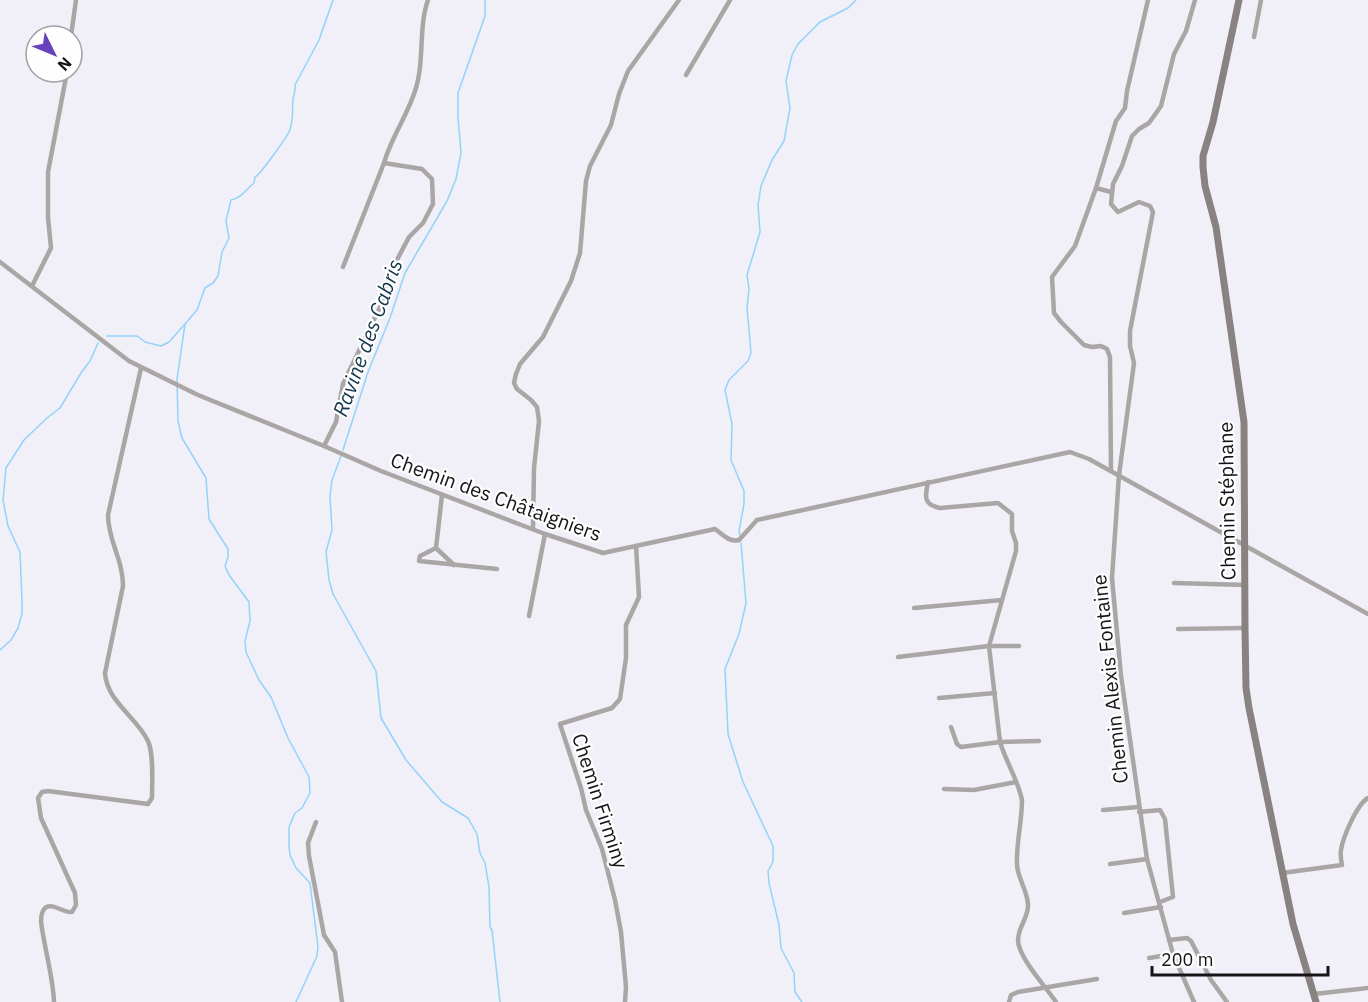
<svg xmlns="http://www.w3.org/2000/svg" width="1368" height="1002" viewBox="0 0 1368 1002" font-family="'IBM Plex Sans',sans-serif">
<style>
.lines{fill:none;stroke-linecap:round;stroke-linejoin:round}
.stream{stroke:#93d3fa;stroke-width:1.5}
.street{stroke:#aaa6a5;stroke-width:4.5}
.secondary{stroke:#888281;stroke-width:7}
.labels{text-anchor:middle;stroke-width:4.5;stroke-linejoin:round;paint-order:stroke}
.street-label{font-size:20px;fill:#151417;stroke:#fefefe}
.water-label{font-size:21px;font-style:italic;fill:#12364a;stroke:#fefefe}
</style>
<rect width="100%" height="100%" fill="#f1eff7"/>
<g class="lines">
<g class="stream">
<path d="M107 336H137L145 342 161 346 169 342 185 324"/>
<path d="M343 450 368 372 390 318 405 273 447 201 456 179 461 153 458 117V93L485 16V0"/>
<path d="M341 456 332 480 330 497 332 530 326 552 329 580 333 594 376 671 381 718 406 760 442 802 468 818 477 834 480 853 485 863 489 887 490 927 492 930 500 1002"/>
<path d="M740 535 739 531 744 504V491L731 460 732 424 725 390 729 380 748 361 751 353 747 308 749 289 747 275 760 232 758 205 761 186 772 160 784 141 790 108 786 81 792 55 798 44 820 22 848 8 856 0"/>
<path d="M741 543 746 603 739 634 725 669 728 734 743 782 773 846V862L768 871 769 883 779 925 781 948 794 973 795 992 802 1002"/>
<path d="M0 650 11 640 18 628 22 614V602L20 552 8 526 3 500 6 468 24 440 47 418 60 408 81 373 90 361 98 343"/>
<path d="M296 1002 317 956 318 947 310 883 296 868 290 855 289 846V827L295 813 302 808 310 793 309 777 288 738 271 697 259 680 246 652 245 641 250 621 249 602 229 575 225 566 228 557V549L209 519 206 478 182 438 178 421 177 379 185 324 197 310 205 288 213 283 218 276 222 252 229 238 226 221 231 200C243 197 245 190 254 183L255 177C260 175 286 138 289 132 294 120 292 110 293 99 294 93 296 91 295 85L319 40 333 0"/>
</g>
<g class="street">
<path d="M71 36 76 0"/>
<path d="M1254 37 1261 0"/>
<path d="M686 75 730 0"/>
<path d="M1096 188 1111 192"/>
<path d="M0 262 129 361 198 395 324 446 381 471 545 534 603 553 715 529C722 534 730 543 739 540L757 520 1070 452 1089 459 1368 614"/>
<path d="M343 267 384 163"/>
<path d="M32 286 51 248 48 217V172L67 72"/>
<path d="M324 446 336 422 343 384 381 305 388 277 409 237 423 223 433 204 432 179 422 169 384 163C391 138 407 116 415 91 425 62 418 28 428 0"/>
<path d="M1111 471 1110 357 1107 349 1101 346 1092 347 1084 345 1061 322 1054 313 1052 277 1075 246 1096 188 1116 121 1125 108 1127 91 1148 0"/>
<path d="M928 482C925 496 923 505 940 508L998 503 1012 514V531L1016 543V551L989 646 1000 742C1006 762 1018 780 1022 800 1022 822 1016 843 1017 865 1018 879 1027 890 1028 904 1029 917 1018 927 1018 940 1018 957 1046 987 1056 1002"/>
<path d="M442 495 436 548 454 565"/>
<path d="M533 529 534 468 539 421 537 407 531 400 517 389 514 383 516 374 520 364 543 337 571 281 580 253 586 181 590 166 611 125 619 94 628 71 679 0"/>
<path d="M436 548 420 556 419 561 497 569"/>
<path d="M1174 583 1245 585"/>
<path d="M914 608 1002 600"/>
<path d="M529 616 545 534"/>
<path d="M1178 629 1245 628"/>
<path d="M898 657 989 646H1019"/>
<path d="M939 698 995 693"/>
<path d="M951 727 957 744 961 747 1000 742 1039 741"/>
<path d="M944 789 974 790 1016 782"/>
<path d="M1103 810 1138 807"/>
<path d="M1139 812 1160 810 1165 819 1173 897 1160 902"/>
<path d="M316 822 308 843 309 856 324 935 335 952 342 1002"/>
<path d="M1110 864 1147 859"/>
<path d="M1282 873 1342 865C1341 860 1340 855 1341 850 1343 837 1357 804 1368 798"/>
<path d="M1124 913 1161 907"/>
<path d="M1169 940 1187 938 1191 941 1211 980 1227 1002"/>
<path d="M1149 958 1173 954"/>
<path d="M1314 994 1368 988"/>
<path d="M54 1002C53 975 44 948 41 921 41 917 42 911 45 908 52 902 63 913 72 912L76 905 75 893 41 818 38 798 42 792 48 791 148 804 152 798C152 783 154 754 148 741 136 716 107 702 105 673L123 586C123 559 108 541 108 515L141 368"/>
<path d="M625 1002 626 987 621 932 615 900 602 849 586 810 581 788 560 724 612 708 620 699 626 658V625L639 597 636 546"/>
<path d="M1009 1002 1011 995 1018 992 1097 979"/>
<path d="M1194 1002 1173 954 1147 859 1121 676 1112 578 1119 475 1134 363 1130 346V331L1153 212 1150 206 1139 202 1118 212 1111 204 1113 184 1122 166 1132 136 1139 129 1149 123 1161 106 1174 54 1186 31 1195 0"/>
</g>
<path class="secondary" d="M1239 0 1213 122 1203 156V167L1205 186 1216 227 1244 422 1245 628 1246 688 1249 708 1293 924 1316 1002"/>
</g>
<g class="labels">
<g class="street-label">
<text transform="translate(496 497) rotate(20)" y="7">Chemin des Châtaigniers</text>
<text transform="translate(1227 501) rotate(-91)" y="7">Chemin Stéphane</text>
<text transform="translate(1110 679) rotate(-96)" y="7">Chemin Alexis Fontaine</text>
<text transform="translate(600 801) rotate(72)" y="7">Chemin Firminy</text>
</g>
<g class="water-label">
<text transform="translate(368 338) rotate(-70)" y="7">Ravine des Cabris</text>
</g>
</g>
<g transform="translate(54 54) rotate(133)"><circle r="28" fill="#fefefe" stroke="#a1a0a2" stroke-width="1.5"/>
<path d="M0-4.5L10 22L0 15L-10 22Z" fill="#6742bb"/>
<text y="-9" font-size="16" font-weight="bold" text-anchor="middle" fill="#151417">N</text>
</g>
<path d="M1152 966v9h176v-9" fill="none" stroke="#151417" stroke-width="3"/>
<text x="1161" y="966" font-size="18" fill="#151417" stroke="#fefefe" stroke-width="4.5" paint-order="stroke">200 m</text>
</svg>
